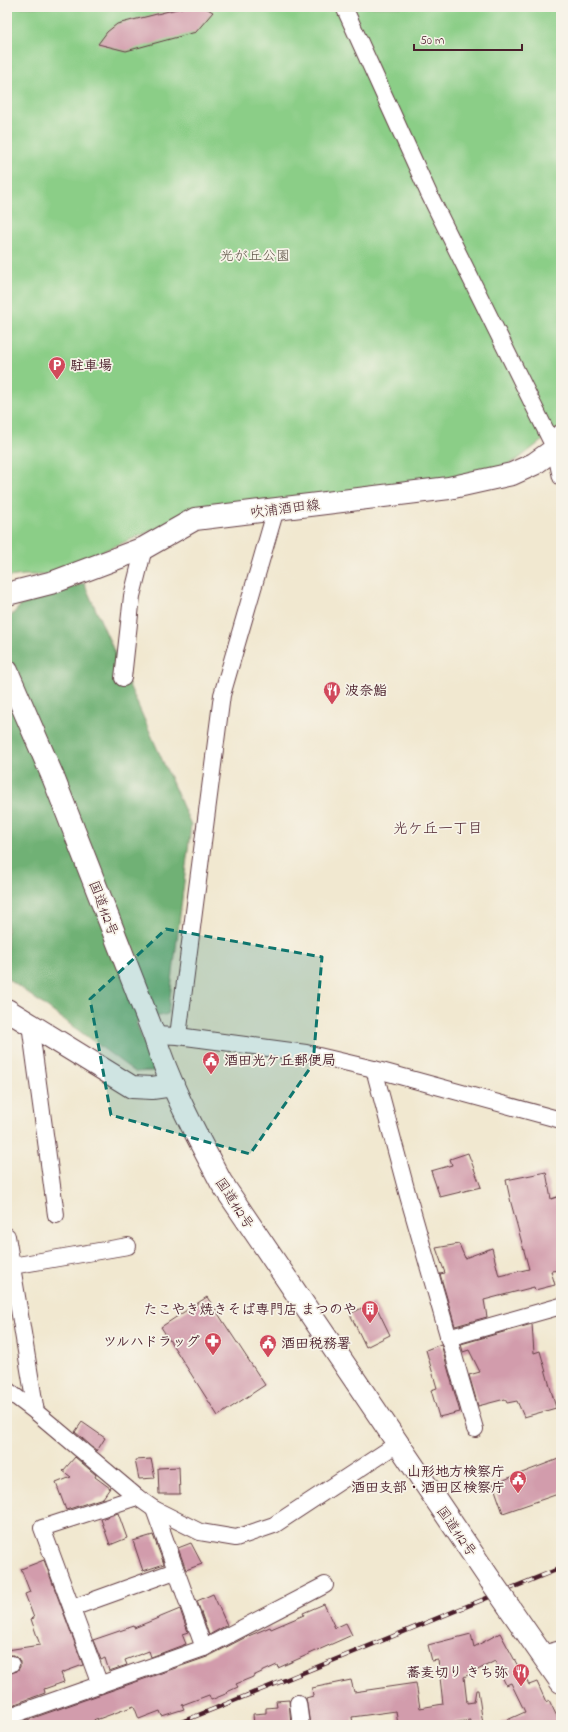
<svg xmlns="http://www.w3.org/2000/svg" width="568" height="1732" viewBox="0 0 568 1732" font-family="'Indie Flower','Klee One',sans-serif">
<style>
.green{fill:#8bce87;stroke:#6a7659}
.forest{fill:#70b174;stroke:#5d6850}
.building{fill:#d29cac}
.lines{fill:none;stroke-linecap:round;stroke-linejoin:round}
.street-casing{stroke:#633d44;stroke-width:18}
.secondary-casing{stroke:#633d44;stroke-width:24}
.highway-casing{stroke:#633d44;stroke-width:24}
.street{stroke:#fff;stroke-width:16}
.secondary{stroke:#fff;stroke-width:22}
.highway{stroke:#fff;stroke-width:22}
.rail-casing{stroke:#4a1f2b;stroke-width:4.5}
.rail{stroke:#f7f3e8;stroke-width:3;stroke-dasharray:9;stroke-linecap:butt}
.highway-bridge-casing{stroke:#633d44;stroke-width:24;stroke-linecap:butt}
.highway-bridge{stroke:#fff;stroke-width:22}
.marked{fill:#0f766e;fill-opacity:0.2;stroke:#0f766e;stroke-width:3;stroke-dasharray:8 5;stroke-linejoin:round}
.labels{text-anchor:middle;stroke-width:3.5;stroke-linejoin:round;paint-order:stroke}
.park-label{font-size:14px;fill:#5e5447;stroke:#f7f3e8}
.poi-label{font-size:14px;font-weight:bold;fill:#4a1f2b;stroke:#f7f3e8;text-anchor:start}
.street-label{font-size:14px;fill:#4a1f2b;stroke:#f7f3e8}
.neighbourhood-label{font-size:15px;fill:#4a1f2b;stroke:#f7f3e8}
</style>
<rect width="100%" height="100%" fill="#f7f3e8"/>
<filter id="ink" filterUnits="userSpaceOnUse"><feTurbulence type="fractalNoise" baseFrequency=".025" numOctaves="2"/><feDisplacementMap in="SourceGraphic" scale="8" xChannelSelector="R" yChannelSelector="G"/><feConvolveMatrix kernelMatrix="1 2 1 2 8 2 1 2 1" color-interpolation-filters="sRGB"/></filter>
<filter id="wash" filterUnits="userSpaceOnUse"><feTurbulence type="fractalNoise" baseFrequency=".012" numOctaves="4" result="noise"/><feDisplacementMap in="SourceGraphic" scale="16" xChannelSelector="R" yChannelSelector="G"/><feGaussianBlur stdDeviation="0.9" result="paint"/><feColorMatrix in="noise" values="0 0 0 0 0 0 0 0 0 0 0 0 0 0 0 0 0 1.4 0 .05"/><feComposite in="paint" operator="in"/></filter>
<g filter="url(#wash)">
<rect width="100%" height="100%" fill="#f1e8d0"/>
<path class="green" d="M7 7H561V426L518 459 488 475 189 515 46 575H24L7 577Z"/>
<path class="forest" d="M84 583 191 825 168 1014 136 1022 154 1071 135 1072 7 978V617L11 616 21 605Z"/>
<g id="blocks">
<g class="building">
<path d="M185 7H204L213 12 196 32 126 51 98 44 107 32 117 24Z"/>
<path d="M468 1153 481 1187 440 1197 431 1171 452 1165 450 1159Z"/>
<path d="M546 1172 551 1199 557 1197 561 1215V1270L551 1271 555 1285 535 1290 534 1287 484 1300 487 1317 455 1326 440 1274 445 1273 436 1248 459 1244 465 1258 492 1248 499 1276 529 1269 511 1203 506 1180Z"/>
<path d="M207 1297 265 1385 218 1416 161 1327Z"/>
<path d="M374 1302 390 1335 366 1347 350 1314Z"/>
<path d="M532 1324 534 1353 540 1351 556 1408 524 1417 517 1401 507 1403 505 1399 478 1406 469 1375 480 1372 469 1350 463 1352 461 1344Z"/>
<path d="M441 1344 460 1412 439 1417 431 1390 437 1388 426 1350Z"/>
<path d="M82 1422 105 1438 97 1451 75 1432Z"/>
<path d="M75 1457 96 1475 95 1477 110 1488 103 1498 66 1510 56 1483 71 1477 63 1471Z"/>
<path d="M561 1458V1493L503 1513 493 1484Z"/>
<path d="M151 1459 155 1478 139 1479 135 1460Z"/>
<path d="M179 1467 180 1494H159L158 1468Z"/>
<path d="M118 1513 127 1538 110 1545 101 1519Z"/>
<path d="M153 1535 164 1564 143 1571 133 1541Z"/>
<path d="M191 1543 202 1564 186 1570 178 1548Z"/>
<path d="M44 1560 83 1665 61 1673 64 1682 44 1689 45 1693 7 1707V1674L17 1671 20 1667V1662L18 1658 14 1655H7V1650L40 1645 31 1619 34 1618 25 1594 30 1592 21 1569Z"/>
<path d="M213 1594 227 1625 209 1635 197 1601Z"/>
<path d="M324 1604 335 1628 346 1623 352 1635 278 1668 277 1665 253 1676V1677L236 1684 238 1687 227 1692 228 1693 211 1700 209 1695 182 1705 184 1709 162 1716 160 1711 139 1719 134 1706 93 1721 94 1725H13L207 1657 246 1637 270 1627 271 1629 304 1615 303 1613Z"/>
<path d="M180 1609 188 1632 182 1634 186 1644 151 1657 149 1651 125 1660 127 1665 109 1671 105 1658 101 1660 93 1640 134 1626V1628Z"/>
<path d="M500 1633 519 1668 521 1667 529 1685 537 1682 546 1702 549 1700 561 1725H496L525 1712 511 1683 506 1685 495 1661 464 1677 467 1703 474 1702 476 1690H478L483 1724 469 1725 470 1720 439 1725H398L396 1711 352 1717 353 1725H310L306 1698 313 1696 312 1688 351 1680 354 1692 416 1683 420 1708 443 1704 438 1660 432 1661 428 1645 471 1634 474 1647Z"/>
<path d="M289 1700 291 1725H254L253 1714 266 1713V1708L277 1707 276 1701Z"/>
</g>
</g>
</g>
<g filter="url(#ink)">
<use href="#blocks" fill-opacity="0" stroke="#633d44" stroke-width="1"/>
<g class="lines">
<g class="street-casing">
<g id="street">
<path d="M344 7 429 194 555 449 561 477"/>
<path d="M123 678 132 596 144 548"/>
<path d="M30 1024 56 1215"/>
<path d="M154 1035 178 1036 222 695 276 509"/>
<path d="M178 1036 306 1053 374 1069 561 1120"/>
<path d="M374 1069 408 1196 475 1429"/>
<path d="M7 1236 36 1412 137 1497 154 1509 200 1532 236 1538 274 1525 397 1444"/>
<path d="M12 1266 128 1246"/>
<path d="M448 1338 561 1306"/>
<path d="M7 1390 36 1412"/>
<path d="M154 1509 204 1648"/>
<path d="M72 1608 175 1571"/>
<path d="M542 1654 561 1649"/>
<path d="M7 1665 11 1664"/>
<path d="M100 1685 42 1528 137 1497"/>
<path d="M298 1703 301 1725"/>
<path d="M7 1717 204 1648 325 1585"/>
</g>
</g>
<g class="secondary-casing">
<g id="secondary">
<path d="M7 594 54 582 144 548 195 519 449 488 512 474 534 464 555 449 561 436"/>
<path d="M7 1010 132 1087 152 1088 173 1085"/>
</g>
</g>
<g class="highway-casing">
<g id="highway">
<path d="M7 671 53 777 154 1035C170 1087 196 1134 221 1182L491 1581"/>
<path d="M509 1607 561 1682"/>
</g>
</g>
<use href="#street" class="street"/>
<use href="#secondary" class="secondary"/>
<use href="#highway" class="highway"/>
<g class="rail-casing">
<path id="rail" d="M174 1725 561 1568"/>
</g>
<use href="#rail" class="rail"/>
<g class="highway-bridge-casing">
<path id="highway-bridge" d="M491 1581 509 1607"/>
</g>
<use href="#highway-bridge" class="highway-bridge"/>
</g>
</g>
<path class="marked" d="M166 929 322 957 313 1064 250 1154 111 1115 90 999Z"/>
<defs>
<g id="parking-pin" transform="scale(0.9)"><path d="M0 17L-7.5 6A9.5 9.5 0 1 1 7.5 6Z" fill="#d1495b" stroke="#f7f3e8"/><path d="M-3.5-5.5H1a3.5 3.5 0 0 1 0 7H-1V5.5H-3.5ZM-1-3.4V-.6H.8a1.4 1.4 0 0 0 0-2.8Z" fill="#fff"/></g>
<g id="restaurant-pin" transform="scale(0.9)"><path d="M0 17L-7.5 6A9.5 9.5 0 1 1 7.5 6Z" fill="#d1495b" stroke="#f7f3e8"/><path d="M-5-6h1v4h1v-4h1v4h1v-4h1v5L-1.5 .5V6h-2V.5L-5-1ZM5-6V6H3V1.5H1.5Q1.5-4 5-6Z" fill="#fff"/></g>
<g id="civic-pin" transform="scale(0.9)"><path d="M0 17L-7.5 6A9.5 9.5 0 1 1 7.5 6Z" fill="#d1495b" stroke="#f7f3e8"/><path d="M-.6-6.5H3V-4.5H.6V-3L4-1V1h2V6H-6V1h2V-1L-.6-3ZM-1.2 2.5V6h2.4V2.5Z" fill="#fff"/></g>
<g id="building-pin" transform="scale(0.9)"><path d="M0 17L-7.5 6A9.5 9.5 0 1 1 7.5 6Z" fill="#d1495b" stroke="#f7f3e8"/><path d="M-4-6H4V6H1V3H-1V6H-4ZM-2.5-4.3h1.7v1.8h-1.7ZM.8-4.3h1.7v1.8H.8ZM-2.5-1h1.7V.8h-1.7ZM.8-1h1.7V.8H.8Z" fill="#fff"/></g>
<g id="pharmacy-pin" transform="scale(0.9)"><path d="M0 17L-7.5 6A9.5 9.5 0 1 1 7.5 6Z" fill="#d1495b" stroke="#f7f3e8"/><path d="M-2-6h4v4h4v4h-4v4h-4v-4h-4v-4h4Z" fill="#fff"/></g>
</defs>
<g fill-rule="evenodd">
<use href="#parking-pin" x="57" y="365"/>
<use href="#restaurant-pin" x="332" y="690"/>
<use href="#civic-pin" x="211" y="1060"/>
<use href="#building-pin" x="370" y="1309"/>
<use href="#pharmacy-pin" x="213" y="1341"/>
<use href="#civic-pin" x="268" y="1343"/>
<use href="#civic-pin" x="518" y="1479"/>
<use href="#restaurant-pin" x="521" y="1672"/>
</g>
<g class="labels">
<g class="park-label">
<text x="255" y="260">光が丘公園</text>
</g>
<g class="poi-label">
<text x="70" y="370">駐車場</text>
<text x="345" y="695">波奈鮨</text>
<text x="224" y="1065">酒田光ケ丘郵便局</text>
<text x="357" y="1314" text-anchor="end">たこやき焼きそば専門店 まつのや</text>
<text x="200" y="1346" text-anchor="end">ツルハドラッグ</text>
<text x="281" y="1348">酒田税務署</text>
<text x="505" y="1476" text-anchor="end">山形地方検察庁<tspan x="505" dy="16">酒田支部・酒田区検察庁</tspan></text>
<text x="508" y="1677" text-anchor="end">蕎麦切り きち弥</text>
</g>
<g class="street-label">
<text transform="translate(285 508) rotate(-7)" y="5">吹浦酒田線</text>
<text transform="translate(104 908) rotate(69)" y="5">国道112号</text>
<text transform="translate(235 1203) rotate(57)" y="5">国道112号</text>
<text transform="translate(457 1531) rotate(55)" y="5">国道112号</text>
</g>
<g class="neighbourhood-label">
<text x="438" y="833">光ケ丘一丁目</text>
</g>
</g>
<rect width="568" height="1732" fill="none" stroke="#f7f3e8" stroke-width="24"/>
<path d="M414 44v6h108v-6" fill="none" stroke="#4a1f2b" stroke-width="2"/>
<text x="420" y="44" font-size="12" fill="#4a1f2b" stroke="#f7f3e8" stroke-width="3" paint-order="stroke">50 m</text>
</svg>
